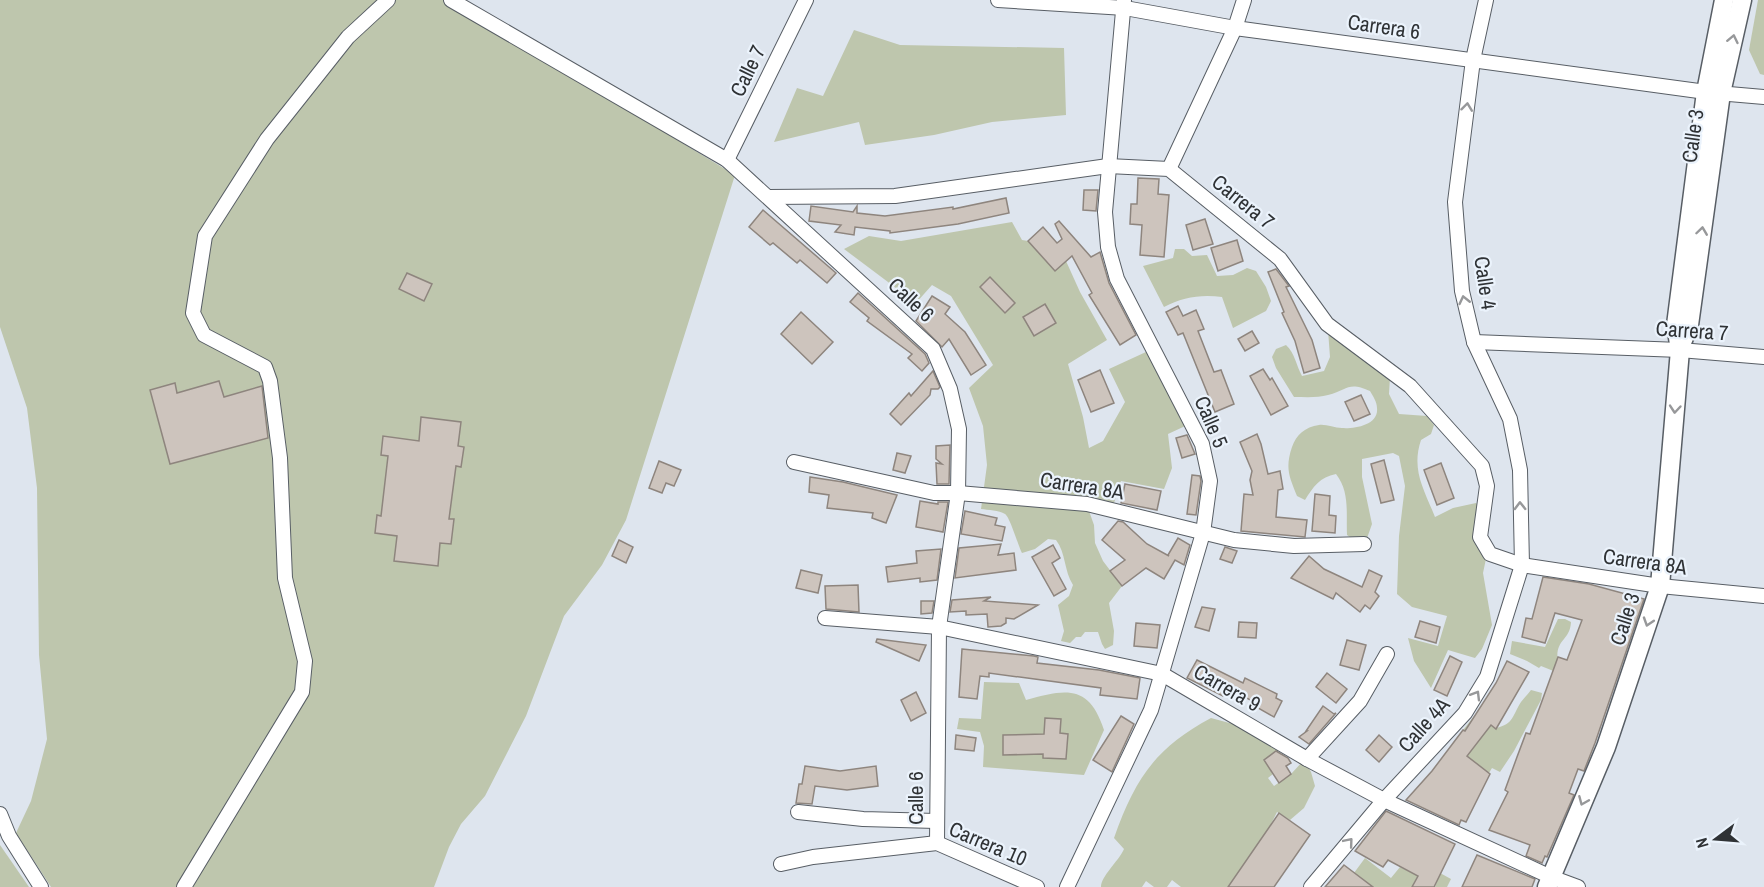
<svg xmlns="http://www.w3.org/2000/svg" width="1764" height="887" viewBox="0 0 1764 887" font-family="'Archivo Narrow',sans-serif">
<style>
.green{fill:#bec6ad;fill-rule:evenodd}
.building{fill:#cdc4bd;stroke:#8e857e;stroke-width:1.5}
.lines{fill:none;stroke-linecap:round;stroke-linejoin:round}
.street-casing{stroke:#585e65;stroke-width:16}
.secondary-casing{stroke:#585e65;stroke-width:21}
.street{stroke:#fff;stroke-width:14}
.secondary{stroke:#fff;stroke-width:18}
.oneway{stroke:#97989a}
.labels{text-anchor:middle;stroke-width:4.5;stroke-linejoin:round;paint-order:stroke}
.street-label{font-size:21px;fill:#2f3235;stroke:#ebf3fc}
</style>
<rect width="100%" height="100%" fill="#dee5ee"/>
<g class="green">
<path d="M0 0H446L735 175 626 520 602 565 564 616 526 716 485 796 461 824 449 847 434 887H51L16 833 31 801 47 739 39 655 37 488 27 408 0 327Z"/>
<path d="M1758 0H1764V75L1760 74 1749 50Z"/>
<path d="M854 30 900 45 1064 48 1066 115 992 122 934 135 865 145 859 122 774 142 797 88 823 96Z"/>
<path d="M1012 222 1022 240 1028 241 1055 271 1066 261 1080 292 1107 340 1068 364 1083 417 1089 448 1103 441 1125 402 1109 369 1159 346 1196 421 1168 434 1172 468 1164 489 1121 481 1114 503 1095 498 1089 511 1094 525 1095 543 1103 561 1122 586 1109 603 1114 631 1113 645 1105 649 1102 644 1098 632H1085L1081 637H1076L1070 643 1061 641 1064 631 1058 605 1069 596 1073 585C1064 571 1066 553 1056 540L1048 539 1035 549 1022 553C1018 545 1010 517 1005 514 999 510 988 510 981 509L987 465 983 426 969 388 993 365 951 296 932 285 916 303 844 249 869 236 901 241ZM1045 304 1056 323 1034 336 1023 317Z"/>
<path d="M1175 249H1184L1192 256 1207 255 1217 276 1233 275 1247 268 1256 271 1266 287 1271 301 1266 311 1233 328 1222 297C1202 294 1182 297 1164 307L1143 266 1173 258Z"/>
<path d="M1328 330 1390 377 1389 394 1399 414 1427 416 1434 425 1431 434 1421 440C1411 470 1424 489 1435 517L1453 508 1476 503 1486 513 1487 554 1483 573 1492 625 1482 649 1475 658 1448 650 1431 688 1414 661 1408 638 1438 646 1447 616 1412 607 1397 594 1399 536 1405 486 1399 456 1393 453 1362 459V477L1372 524 1366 541H1356L1347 535C1346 513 1350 492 1336 474 1320 477 1313 487 1305 500L1297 496C1289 476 1285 468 1292 447 1296 435 1305 427 1319 425 1326 424 1334 428 1342 428 1354 429 1379 425 1377 408 1377 402 1373 396 1370 391 1348 381 1348 390 1328 395 1318 398 1305 397 1294 397L1276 368 1272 357 1276 349 1286 345C1295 353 1296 365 1302 376L1324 371 1330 357Z"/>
<path d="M1558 619H1565L1571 622C1570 643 1552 638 1559 668L1556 672 1541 666 1539 668 1527 661 1510 654 1512 641 1545 647Z"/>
<path d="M984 682 1019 683 1026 700C1066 689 1089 684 1104 730L1084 775 983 767 984 746 980 732 957 729 959 718 981 719ZM1045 719H1061L1060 733 1068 734 1066 759 1043 758ZM1003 735H1028L1003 754Z"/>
<path d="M1531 690 1542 693 1541 700 1514 751 1500 772 1492 768 1489 773 1467 756 1478 741 1463 730 1475 715 1496 728C1514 724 1512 716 1521 702 1524 698 1528 694 1531 690Z"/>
<path d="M1211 718 1233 724 1282 748 1264 760 1273 774 1268 778 1274 786 1291 774 1304 760 1311 772 1315 786 1304 808 1290 820 1277 812 1269 828 1228 887H1181L1172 880 1167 887H1154L1146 881 1142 887H1101C1101 876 1118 862 1124 849L1114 838C1135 779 1155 748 1211 718Z"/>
<path d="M0 845 29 887H0Z"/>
<path d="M1365 858 1391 878 1400 867 1418 876 1413 884 1418 887H1373L1354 873Z"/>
<path d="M1440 873 1451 879 1447 887H1435Z"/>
</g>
<g class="building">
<path d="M1138 178 1159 179 1158 194 1169 195 1164 257 1140 255 1142 225 1130 224 1131 204H1137Z"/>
<path d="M1084 190H1098L1096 211 1083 210Z"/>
<path d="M1006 198 1009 213 958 224 890 233V231L855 227 854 235 835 232 841 225 809 221 811 206 853 212 857 206V213L885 216 953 207V209Z"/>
<path d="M763 210 836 273 827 283 800 260 797 263 773 243 770 245 749 227Z"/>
<path d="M1205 219 1213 244 1193 250 1186 225Z"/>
<path d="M1059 221 1091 257 1100 252 1109 283 1136 335 1120 345 1089 295 1092 293 1072 256 1055 271 1028 241 1043 227 1057 243 1062 239 1055 224Z"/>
<path d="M1237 240 1243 261 1218 271 1211 248Z"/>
<path d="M1276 269 1289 286 1286 287 1312 340 1320 368 1304 373 1295 341 1282 313 1284 312 1268 272Z"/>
<path d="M407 273 432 284 424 301 399 289Z"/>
<path d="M990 277 1015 303 1005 313 980 287Z"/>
<path d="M858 293 925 354 929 363 922 371 908 358 912 354 867 321 869 318 850 302Z"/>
<path d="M932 296 950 307 945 314 965 332 986 365 971 375 949 339 942 347 916 321Z"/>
<path d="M1045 304 1056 323 1034 336 1023 317Z"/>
<path d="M1178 306 1183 316 1196 310 1204 329 1198 331 1214 372 1221 370 1234 404 1215 412 1183 333 1178 335 1166 312Z"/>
<path d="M801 312 833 342 812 364 781 334Z"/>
<path d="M1252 331 1259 343 1245 351 1238 339Z"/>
<path d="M1263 369 1270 380 1272 378 1288 406 1271 415 1250 376Z"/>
<path d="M1100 370 1114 403 1091 412 1078 380Z"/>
<path d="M933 371 940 387 938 389H931L930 395 901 425 890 414 909 393 911 396Z"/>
<path d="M219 381 224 397 262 386 268 438 170 464 150 390 175 383 177 393Z"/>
<path d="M1361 395 1370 414 1354 421 1345 402Z"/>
<path d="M421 417 461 422 458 446 464 447 461 467 456 466 449 519H454L451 544 440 543 438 566 394 561 397 536 375 533 377 515 381 516 388 456 381 455 383 436 419 441Z"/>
<path d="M1257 434 1261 444 1268 474 1280 471 1283 489 1278 490 1276 517 1307 520 1305 537 1241 531 1244 494 1253 495 1250 480 1252 471 1240 442Z"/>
<path d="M1187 435 1195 454 1182 458 1176 438Z"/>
<path d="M950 445 949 484H937L936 463 942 464 936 459V446Z"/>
<path d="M897 453 911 456 905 473 893 470Z"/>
<path d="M1384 460 1394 500 1381 503 1371 464Z"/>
<path d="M659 461 681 470 674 486 666 483 662 493 649 488Z"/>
<path d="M1441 463 1454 498 1437 505 1424 470Z"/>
<path d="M1192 475 1200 476 1201 481 1196 515 1187 514Z"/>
<path d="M810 477 843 482 897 495 886 523 872 518 873 513 827 508 829 495 809 492Z"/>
<path d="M1125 484 1161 491 1157 510 1121 503Z"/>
<path d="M1315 494 1330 496 1329 515 1336 516 1335 533 1312 531Z"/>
<path d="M920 501 938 504V502H948L943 532 916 527Z"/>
<path d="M965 511 997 518 995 525 1005 527 1002 541 961 534Z"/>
<path d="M1118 521 1123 522 1147 544 1169 556 1168 555 1178 538 1190 545 1184 565 1175 560 1164 579 1146 568 1122 586 1110 571 1125 560 1102 540Z"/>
<path d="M619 540 633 547 626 563 612 556Z"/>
<path d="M1001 544 998 555 1014 553 1016 570 955 578 959 548Z"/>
<path d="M1053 545 1060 558 1052 563 1066 589 1054 596 1032 557Z"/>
<path d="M1225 547 1237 551 1232 563 1220 559Z"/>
<path d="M941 549 937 580 920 582V578L888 582 886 567 917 563 916 551Z"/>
<path d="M1309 556 1324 569 1362 587 1369 570 1382 576 1375 592 1379 596 1370 609 1365 605 1360 612 1336 593 1333 599 1291 578Z"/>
<path d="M801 570 822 575 818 593 796 588Z"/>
<path d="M1543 577 1589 584 1644 599 1595 743 1584 771 1578 769 1569 793 1574 795 1547 857 1545 856 1542 863 1526 856 1530 845 1489 830 1508 792 1505 790 1517 757 1526 733 1530 734 1558 657 1567 660 1582 620 1555 613 1545 643 1522 637 1526 618 1532 619Z"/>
<path d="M858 585 859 612 826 609 825 586Z"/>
<path d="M991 597 984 601 1038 605 1014 619 1006 618V623L1001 626 988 627 987 614 966 615V611L950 612 952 600Z"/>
<path d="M921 601H934L932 613 921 614Z"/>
<path d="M1202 607 1215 609 1209 631 1195 627Z"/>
<path d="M1420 621 1440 627 1436 643 1415 637Z"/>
<path d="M1239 622 1257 623 1256 638 1238 637Z"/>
<path d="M1136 623 1160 625 1157 648 1134 646Z"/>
<path d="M877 639 926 645 919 661 876 642Z"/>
<path d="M1347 640 1366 645 1359 670 1340 665Z"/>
<path d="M962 649 1034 656 1038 657 1037 663 1099 670 1140 678 1137 699 1100 695 1101 688 989 673V677L980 676 977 699 959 697Z"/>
<path d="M1450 656 1462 662 1447 696 1434 690Z"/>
<path d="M1197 660 1243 683 1245 678 1277 694 1276 698 1282 701 1274 717 1258 708 1259 705 1238 693 1240 688 1235 693 1227 689 1223 696 1187 678Z"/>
<path d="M1507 661 1529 672 1496 729 1491 725 1467 756 1490 774 1466 822 1461 820 1459 825 1406 800 1432 771 1463 730 1465 731 1496 683Z"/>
<path d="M1327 673 1347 689 1336 703 1316 687Z"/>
<path d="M916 692 926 713 911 721 901 700Z"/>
<path d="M1323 706 1334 714 1336 713 1309 744 1299 737 1307 731H1306Z"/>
<path d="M1121 716 1134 724 1112 772 1093 760Z"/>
<path d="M1045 718 1061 719 1060 733 1068 734 1066 759 1043 758V754L1003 755V735L1044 734Z"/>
<path d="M956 735 976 738 974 751 955 749Z"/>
<path d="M1379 735 1392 747 1379 762 1366 750Z"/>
<path d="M1276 751 1288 758 1291 763 1286 766 1291 774 1279 783 1264 760Z"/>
<path d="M805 766 840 771 876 766 878 786 847 790 815 786 812 804 796 803 799 784H802Z"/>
<path d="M1386 811 1455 844 1434 887H1412L1418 876 1388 860 1383 867 1355 851Z"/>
<path d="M1279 813 1310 835 1274 887H1228Z"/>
<path d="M1477 855 1535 879 1532 887H1462Z"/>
<path d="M1344 865 1373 887H1325Z"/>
</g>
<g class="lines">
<g class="street-casing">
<g id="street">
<path d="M451 0 727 160 933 349 950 389 959 429 958 493 939 627 937 843"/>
<path d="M998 0 1125 8 1235 28 1706 92 1764 97"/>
<path d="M727 160 806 0"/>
<path d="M1169 169 1235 28 1244 0"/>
<path d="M769 197 895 196 1108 166 1169 169 1280 259 1327 324 1410 386 1482 466 1487 486 1480 537 1490 554 1522 565 1660 586 1764 596"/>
<path d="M1474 342 1680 350 1764 357"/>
<path d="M794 462 934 493H958L1087 504 1234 540 1294 546 1364 544"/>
<path d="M825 618 939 627 1162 674 1307 759 1384 800 1551 877 1578 887"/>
<path d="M1307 759 1360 701 1387 654"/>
<path d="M798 812 863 819 936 821"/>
<path d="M0 814 9 836 41 887"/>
<path d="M781 864 813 857 937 843 1037 887"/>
<path d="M184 887 302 692 305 661 285 578 280 458 270 381 265 367 204 335 193 313 205 236 267 139 348 37 388 0"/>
<path d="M1067 887 1151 710 1203 533 1210 481 1202 444 1117 279 1108 247 1105 212 1124 0"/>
<path d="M1311 887 1384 800 1465 713 1487 677 1522 565 1520 470 1510 419 1474 342 1462 291 1455 202 1473 60 1486 0"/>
</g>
</g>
<g class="secondary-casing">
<g id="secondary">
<path d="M1683 340 1689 325 1721 93 1742 0"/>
<path d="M1547 887 1606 747 1660 586 1680 350 1676 325 1706 92 1724 0"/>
</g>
</g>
<use href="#street" class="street"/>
<use href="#secondary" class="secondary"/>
</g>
<defs><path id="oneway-chevron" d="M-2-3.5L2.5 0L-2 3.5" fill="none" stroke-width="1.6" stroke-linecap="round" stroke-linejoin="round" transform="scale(1.5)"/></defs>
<g class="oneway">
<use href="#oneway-chevron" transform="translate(1733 39) rotate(-78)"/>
<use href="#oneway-chevron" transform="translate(1467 107) rotate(-83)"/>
<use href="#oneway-chevron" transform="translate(1702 231) rotate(-82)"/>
<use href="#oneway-chevron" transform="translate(1464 300) rotate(-103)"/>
<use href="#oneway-chevron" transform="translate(1675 409) rotate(95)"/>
<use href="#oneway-chevron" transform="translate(1520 506) rotate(-91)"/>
<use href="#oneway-chevron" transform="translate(1648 622) rotate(108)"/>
<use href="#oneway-chevron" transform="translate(1476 695) rotate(-59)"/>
<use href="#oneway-chevron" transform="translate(1583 801) rotate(113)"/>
<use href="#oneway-chevron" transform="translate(1349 842) rotate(-50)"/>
</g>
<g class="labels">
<g class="street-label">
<text transform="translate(1384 27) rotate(8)" y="7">Carrera 6</text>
<text transform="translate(748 71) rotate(-64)" y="7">Calle 7</text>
<text transform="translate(1693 136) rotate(-82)" y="7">Calle 3</text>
<text transform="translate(1243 202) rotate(39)" y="7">Carrera 7</text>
<text transform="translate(1485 283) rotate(82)" y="7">Calle 4</text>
<text transform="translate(911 300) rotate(43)" y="7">Calle 6</text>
<text transform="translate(1692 331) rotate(4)" y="7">Carrera 7</text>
<text transform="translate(1211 422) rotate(67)" y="7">Calle 5</text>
<text transform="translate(1082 486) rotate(9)" y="7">Carrera 8A</text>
<text transform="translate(1645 562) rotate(8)" y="7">Carrera 8A</text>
<text transform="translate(1625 619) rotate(-72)" y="7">Calle 3</text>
<text transform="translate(1227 688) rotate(30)" y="7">Carrera 9</text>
<text transform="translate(1424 725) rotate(-48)" y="7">Calle 4A</text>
<text transform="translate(916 798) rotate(-90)" y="7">Calle 6</text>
<text transform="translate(988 844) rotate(23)" y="7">Carrera 10</text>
</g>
</g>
<g transform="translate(1716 839) rotate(254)" stroke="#ebf3fc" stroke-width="4.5" paint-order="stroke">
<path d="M0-4.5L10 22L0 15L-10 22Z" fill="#2f3235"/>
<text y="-9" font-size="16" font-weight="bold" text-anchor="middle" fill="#2f3235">N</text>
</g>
</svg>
